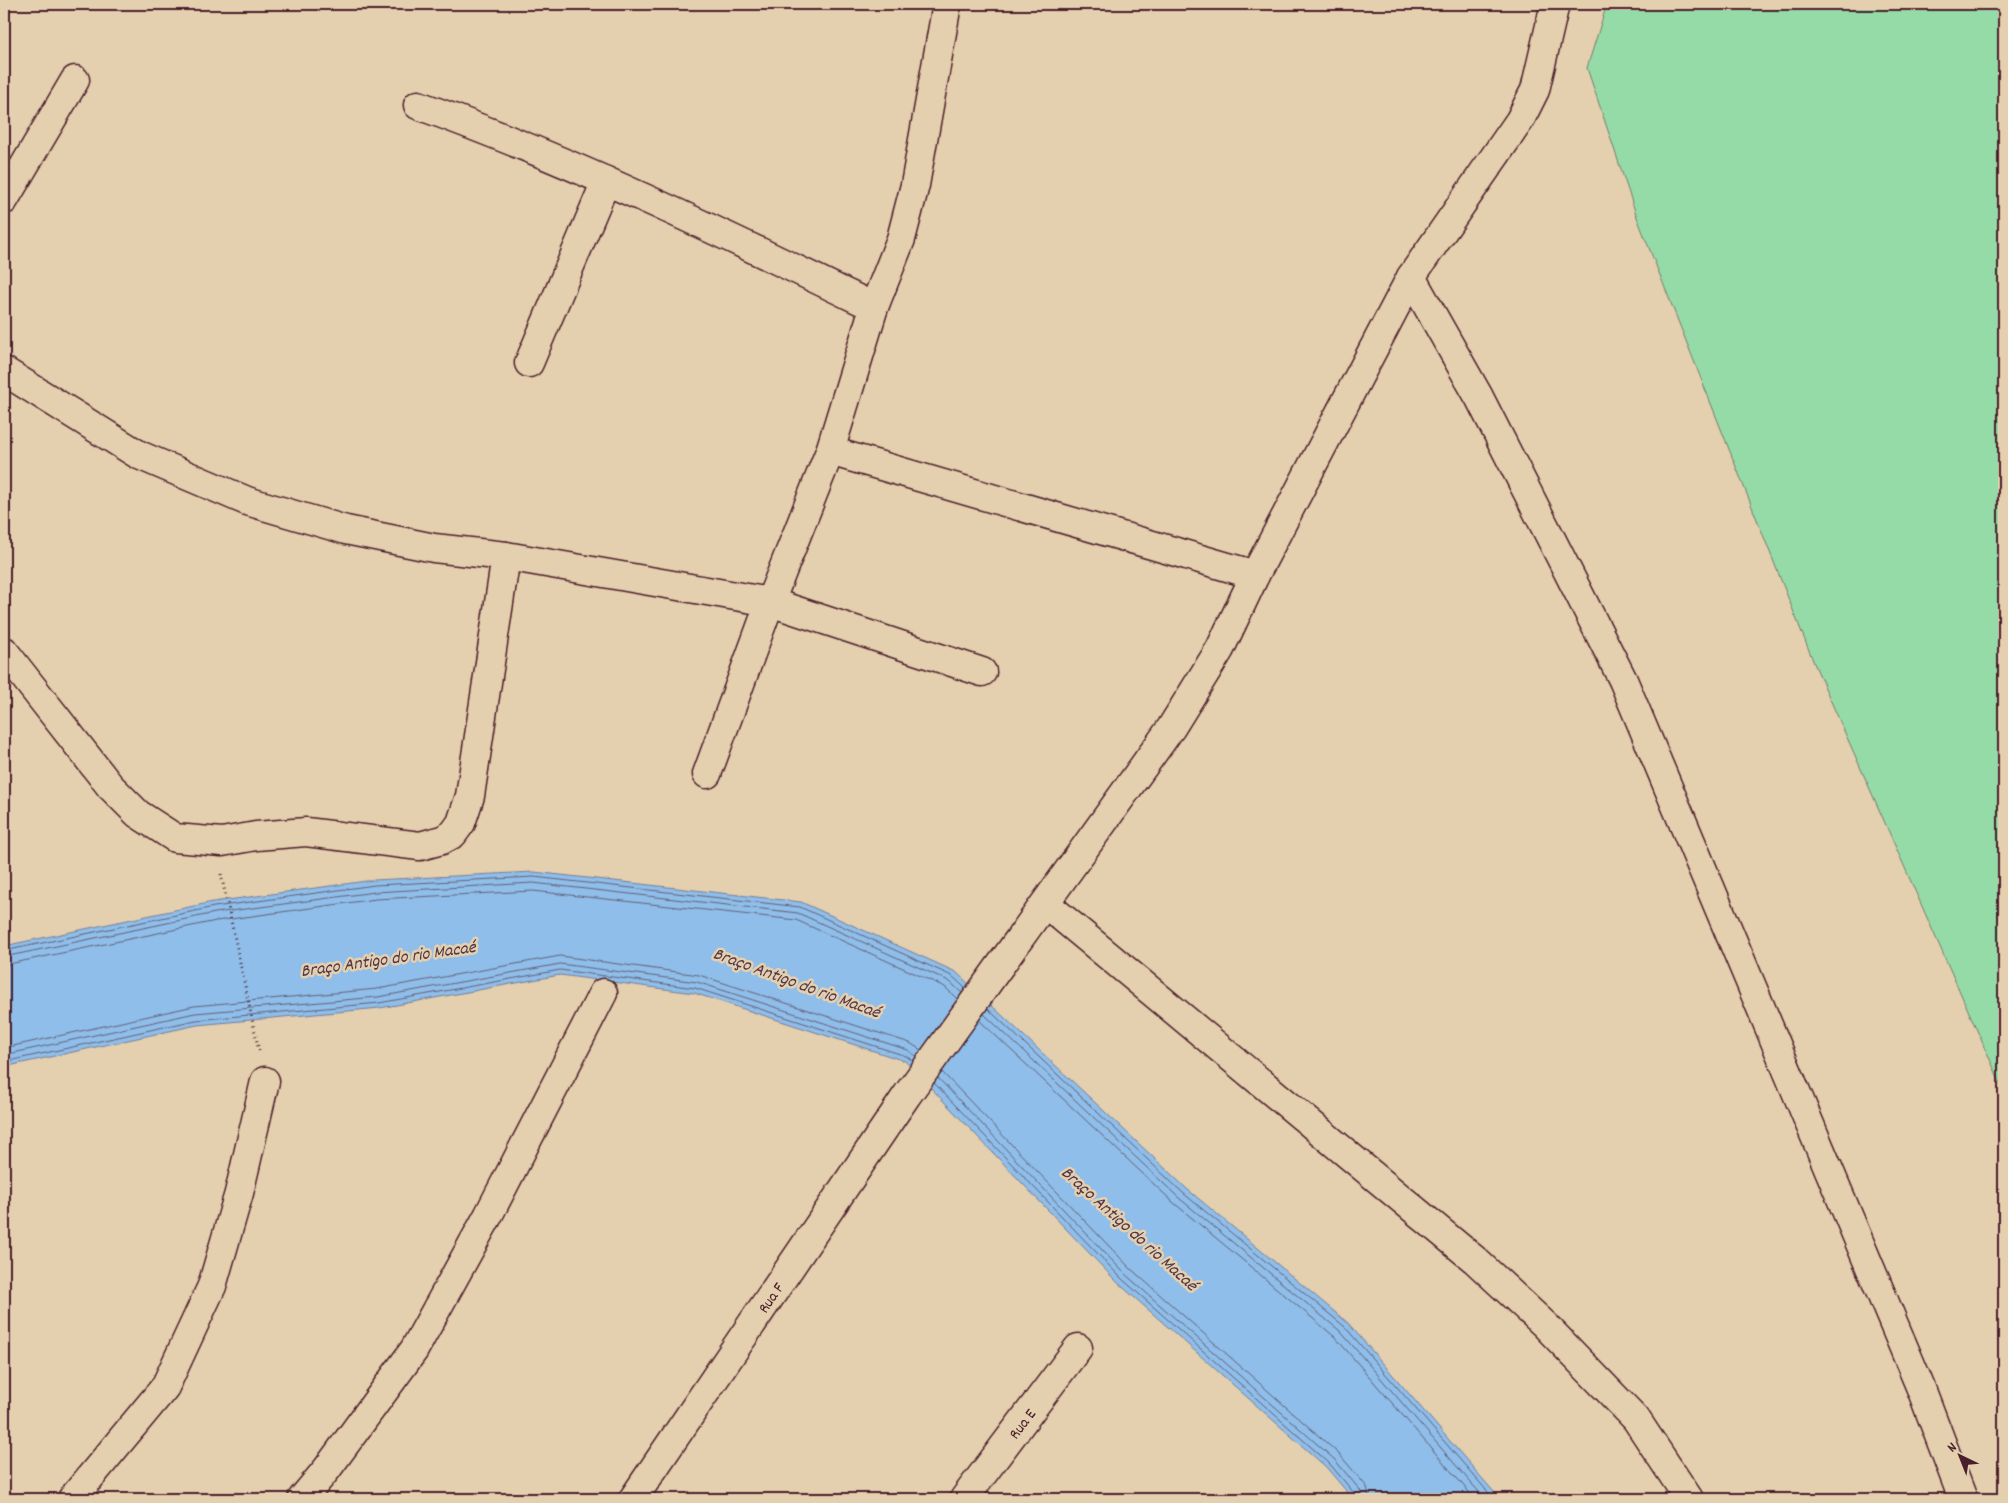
<svg xmlns="http://www.w3.org/2000/svg" width="2008" height="1503" viewBox="0 0 2008 1503" font-family="Dekko,sans-serif">
<style>
.green{fill:#95dba8;stroke:#707d6a}
.water{fill:#8ebee9;stroke:#737e9d}
.lines{fill:none;stroke-linecap:round;stroke-linejoin:round}
.shore{stroke:#655f77;stroke-width:1}
.minor-casing{stroke:#4a1f2b;stroke-width:31}
.path{stroke:#4a1f2b;stroke-width:3;stroke-dasharray:1 4;stroke-linecap:butt}
.minor{stroke:#e4cfae;stroke-width:28}
.labels{text-anchor:middle;stroke-width:5;stroke-linejoin:round;paint-order:stroke}
.street-label{font-size:16px;fill:#4a1f2b;stroke:#e4cfae}
.water-label{font-size:18px;font-style:italic;fill:#543748;stroke:#e4cfae}
</style>
<rect width="100%" height="100%" fill="#e4cfae"/>
<filter id="ink" filterUnits="userSpaceOnUse"><feTurbulence type="fractalNoise" baseFrequency=".02" numOctaves="2"/><feDisplacementMap in="SourceGraphic" scale="10" xChannelSelector="R" yChannelSelector="G"/><feConvolveMatrix kernelMatrix="1 2 1 2 8 2 1 2 1" color-interpolation-filters="sRGB"/></filter>
<g filter="url(#ink)">
<path class="green" d="M1607 4H2004V1091L1814 663 1638 220 1587 68Z"/>
<path class="water" d="M534 872 801 902 956 972 1187 1189 1348 1323 1500 1499H1353L1326 1467 1117 1282 905 1061 694 993 560 975 380 1008 197 1025 4 1067V946L213 902 374 880Z"/>
<g class="lines">
<g class="shore">
<path d="M4 951 214 907 375 885 534 877 800 907 952 976 965 988"/>
<path d="M4 957 215 913 375 892 533 883 798 913 949 981 962 993"/>
<path d="M4 965 216 921 376 899 533 891 796 920 945 987 957 999"/>
<path d="M988 1009 1183 1193 1345 1327 1494 1499"/>
<path d="M984 1014 1179 1198 1340 1331 1485 1499"/>
<path d="M979 1020 1174 1203 1335 1337 1475 1499"/>
<path d="M4 1048 194 1006 377 989 560 956 699 975 910 1043 921 1050"/>
<path d="M4 1055 195 1013 378 997 560 964 697 982 908 1050 916 1056"/>
<path d="M4 1062 196 1020 379 1003 560 970 695 988 906 1056 913 1061"/>
<path d="M942 1072 1130 1268 1339 1454 1367 1487 1370 1499"/>
<path d="M938 1078 1125 1274 1334 1459 1360 1490 1363 1499"/>
<path d="M934 1083 1121 1278 1329 1463 1355 1494 1357 1499"/>
</g>
<g class="minor-casing">
<g id="minor">
<path d="M418 105C575 162 724 234 874 307"/>
<path d="M4 200 75 80"/>
<path d="M1411 277 1479 397 1623 680 1922 1391 1963 1499"/>
<path d="M529 363 606 181"/>
<path d="M4 371 139 455 247 501 346 530 434 548 506 556 770 602 982 672"/>
<path d="M830 451 1255 575"/>
<path d="M4 651 110 786 138 814 175 838 222 842 256 836 306 832 420 846 442 840 453 834 461 823 470 796 506 556"/>
<path d="M707 774 770 602 830 451 874 307 901 239 915 185 947 4"/>
<path d="M1046 904 1475 1260 1545 1325 1636 1419 1689 1499"/>
<path d="M72 1499 165 1387 212 1286 239 1193 265 1081"/>
<path d="M302 1499 327 1469 414 1350 488 1216 603 993"/>
<path id="s1" d="M633 1499 907 1095 1171 728 1220 649 1255 575 1411 277 1520 120 1535 90 1555 4"/>
<path id="s2" d="M964 1499 1078 1348"/>
</g>
</g>
<path class="path" d="M221 874 259 1051"/>
<use href="#minor" class="minor"/>
</g>
</g>
<g class="labels">
<g class="street-label">
<text dy="6" stroke="none"><textPath href="#s1" startOffset="244">Rua F</textPath></text>
<text dy="6" stroke="none"><textPath href="#s2" startOffset="95">Rua E</textPath></text>
</g>
<g class="water-label">
<text transform="translate(388 958) rotate(-8)" y="6">Braço Antigo do rio Macaé</text>
<text transform="translate(797 982) rotate(20)" y="6">Braço Antigo do rio Macaé</text>
<text transform="translate(1130 1228) rotate(42)" y="6">Braço Antigo do rio Macaé</text>
</g>
</g>
<rect width="2008" height="1503" fill="none" stroke="#e4cfae" stroke-width="20"/>
<rect x="10" y="10" width="1988" height="1483" fill="none" stroke="#4a1f2b" stroke-width="2" filter="url(#ink)"/>
<g transform="translate(1960 1456) rotate(317)" stroke="#e4cfae" stroke-width="4" paint-order="stroke">
<path d="M0-4L9 19L0 12L-9 19Z" fill="#4a1f2b"/>
<text y="-8" font-size="14" font-weight="bold" text-anchor="middle" fill="#4a1f2b">N</text>
</g>
</svg>
